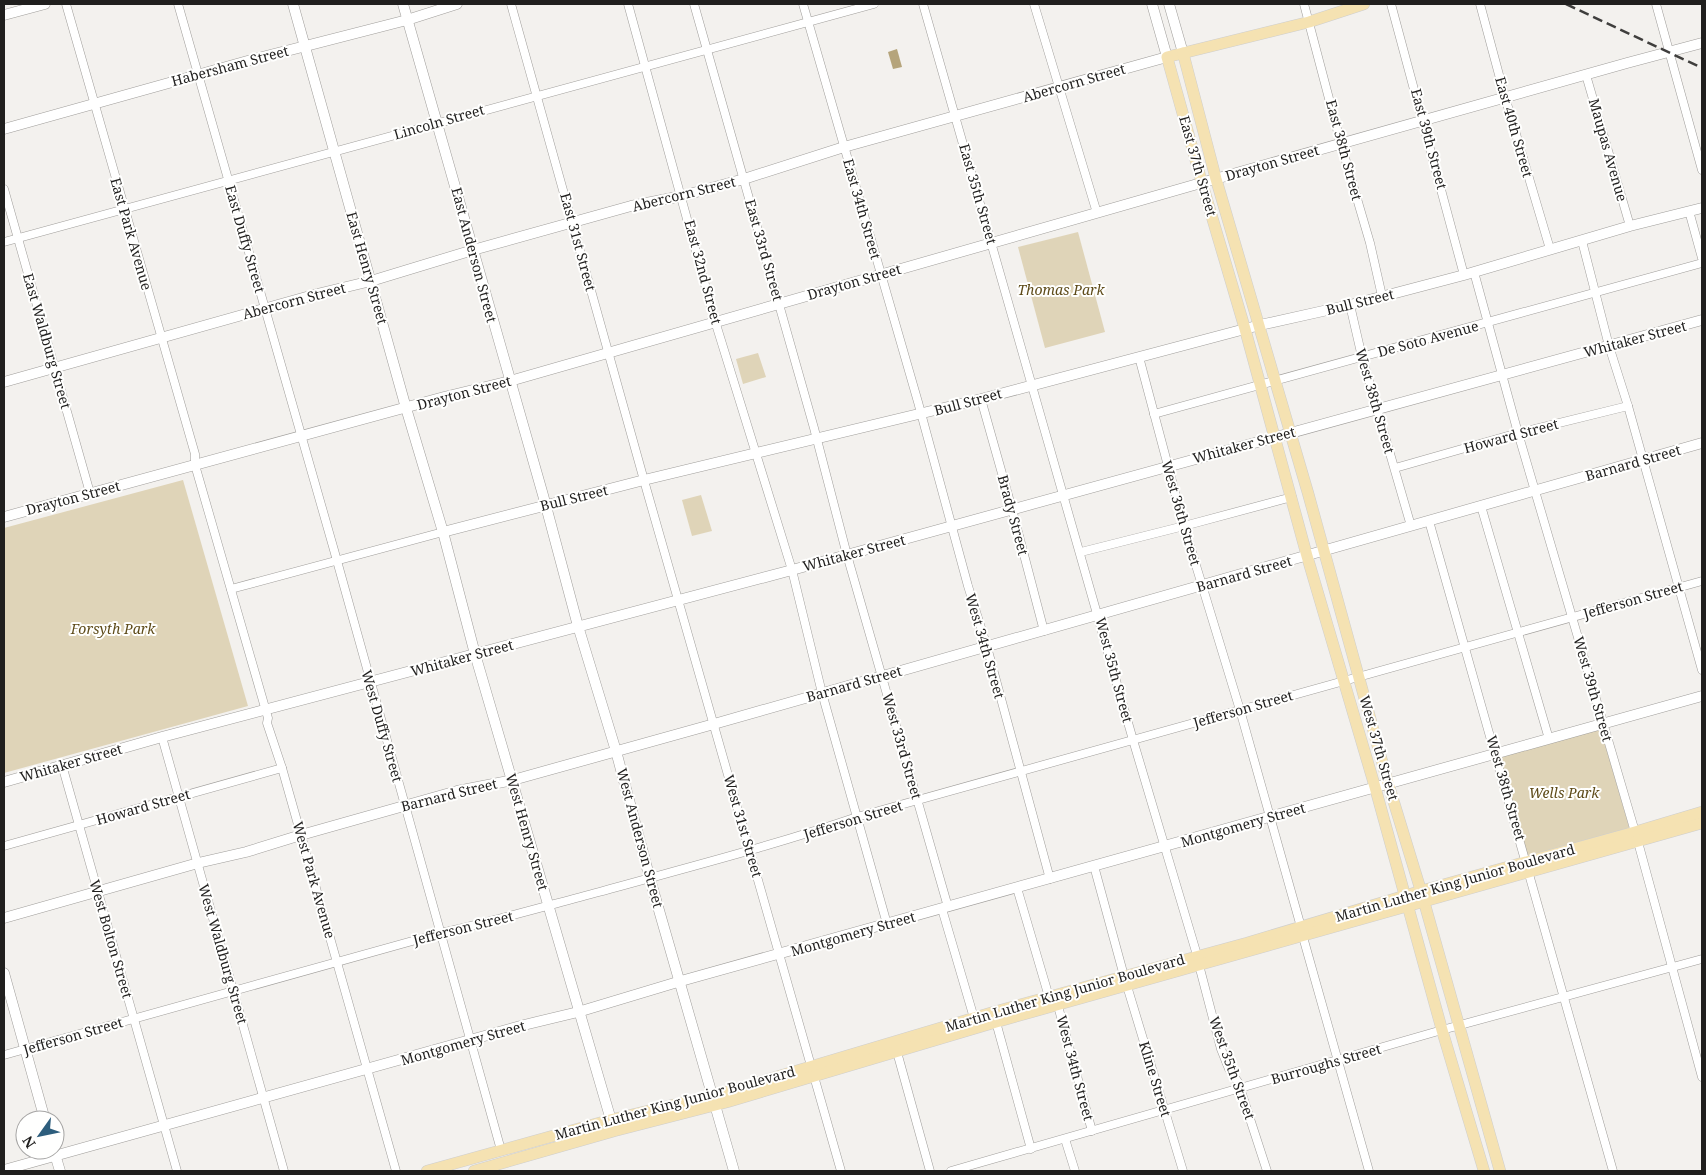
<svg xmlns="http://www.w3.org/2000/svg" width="1706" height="1175" viewBox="0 0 1706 1175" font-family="'Noto Serif',serif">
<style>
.green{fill:#dfd4b8}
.water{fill:#b5a47b}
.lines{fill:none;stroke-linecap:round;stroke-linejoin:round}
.street-casing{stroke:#a09e9b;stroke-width:9}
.secondary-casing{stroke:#a09e9b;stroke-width:11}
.primary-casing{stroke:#cecece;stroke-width:12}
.street{stroke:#fff;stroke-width:8}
.secondary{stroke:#fff;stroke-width:10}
.primary{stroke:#f5e2b2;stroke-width:11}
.rail{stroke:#3f3e3d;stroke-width:2.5;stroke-dasharray:10 5;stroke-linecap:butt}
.labels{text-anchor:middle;stroke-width:4;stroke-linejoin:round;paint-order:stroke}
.street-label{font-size:14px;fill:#201f1e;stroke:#fffffe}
.park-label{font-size:14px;font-style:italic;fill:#5e4b19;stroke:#fffffe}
</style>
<rect width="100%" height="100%" fill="#f3f1ee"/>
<g class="green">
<path d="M1078 232 1105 332 1045 348 1018 247Z"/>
<path d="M758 353 766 377 743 384 736 359Z"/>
<path d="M183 480 248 706 4 773V528Z"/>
<path d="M701 495 712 531 692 536 682 500Z"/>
<path d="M1600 727 1632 837 1529 865 1498 756Z"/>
</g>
<path class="water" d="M897 49 902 67 893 69 888 52Z"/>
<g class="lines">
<g class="street-casing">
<g id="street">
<path d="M66 4 195 454V465L268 718 267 723 282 768 396 1171"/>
<path d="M178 4 334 550 501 1150"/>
<path d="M511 4 647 491 841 1171"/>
<path d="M628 4 715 321 792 570 822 693 887 924"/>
<path d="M694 4 814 428 847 555 948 907"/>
<path d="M803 4 918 402 968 586 987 647 1050 879"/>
<path d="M923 4 1133 740 1197 955"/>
<path d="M1034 4 1097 213"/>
<path d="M1304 4 1341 144 1370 243 1382 296"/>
<path d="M1391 4 1464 275"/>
<path d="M1480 4 1505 97 1550 249"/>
<path d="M1656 4 1702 170"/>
<path d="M1586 75 1630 226"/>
<path d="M4 189 90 493"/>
<path d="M1689 211 1702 258"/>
<path d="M1582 241 1609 346 1628 406 1702 670"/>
<path d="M4 242 874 4"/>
<path d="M1474 272 1518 433 1638 842 1702 1077"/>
<path d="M1350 305 1362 357 1411 526"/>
<path d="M1139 357 1184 526 1240 710 1301 927"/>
<path d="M981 399 1012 509 1044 631"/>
<path d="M1154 414 1702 263"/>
<path d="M1395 468 1518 433 1628 406"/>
<path d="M1481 506 1549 739"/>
<path d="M1429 521 1613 1171"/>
<path d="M1081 552 1184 526 1292 497"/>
<path d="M231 589 443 532"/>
<path d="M162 737 284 1171"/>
<path d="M62 765 177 1171"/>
<path d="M4 846 282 768"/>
<path d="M1094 866 1124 976"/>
<path d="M1017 888 1049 997"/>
<path d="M942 909 974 1018"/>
<path d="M1303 937 1369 1171"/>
<path d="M1199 965 1221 1049 1229 1069 1238 1082 1267 1171"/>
<path d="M1127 986 1183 1171"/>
<path d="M1058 1006 1092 1131"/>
<path d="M996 1022 1031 1149"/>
<path d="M897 1052 930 1171"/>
<path d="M4 1055 441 933C494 921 546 906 599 892 685 868 772 846 857 817L1702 581"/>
<path d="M1065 1139 1075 1171"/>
<path d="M951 1171 1442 1030 1702 959"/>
</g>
</g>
<g class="secondary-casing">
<g id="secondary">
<path d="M293 4 406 408 443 532 475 654 613 1127"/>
<path d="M403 4 543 495 578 626 616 751 650 879 734 1171"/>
<path d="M1169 4 1183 53"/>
<path d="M4 15 45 4"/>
<path d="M4 129 251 60 407 20 457 4"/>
<path d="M4 382 317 294 371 281 473 250 631 206 682 196 744 179 844 147 1167 57 1152 4"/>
<path d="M4 517 444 397 510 381 1194 185 1627 63 1702 43"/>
<path d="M443 532 644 480 981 399 1260 325 1350 305 1464 275 1630 226 1702 208"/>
<path d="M4 782 162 737 792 570 1702 320"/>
<path d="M4 918 198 863 246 852 301 835 457 791 513 780 714 724 1702 443"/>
<path d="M4 973 45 1120"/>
<path d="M54 1151 60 1171"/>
<path d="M4 1170 524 1025 578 1012 681 981 1702 696"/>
</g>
</g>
<g class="primary-casing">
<g id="primary">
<path d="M1364 4 1309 22 1167 57 1202 183 1245 329 1307 556 1375 787 1442 1030 1484 1171"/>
<path d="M1183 53 1216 179 1308 493 1388 783 1421 891 1500 1171"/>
<path d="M427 1171 610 1120 723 1093 994 1012 1247 943 1421 891 1635 832 1702 812"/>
<path d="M474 1171 614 1131 727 1102 996 1022 1702 823"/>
</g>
</g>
<use href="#street" class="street"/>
<use href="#secondary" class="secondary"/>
<use href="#primary" class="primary"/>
<path class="rail" d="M1566 4 1702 68"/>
</g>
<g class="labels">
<g class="street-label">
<text transform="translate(230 66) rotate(-15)" y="5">Habersham Street</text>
<text transform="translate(1074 83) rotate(-16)" y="5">Abercorn Street</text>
<text transform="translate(439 122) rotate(-16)" y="5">Lincoln Street</text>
<text transform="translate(1514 127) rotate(74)" y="5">East 40th Street</text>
<text transform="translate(1429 139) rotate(75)" y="5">East 39th Street</text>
<text transform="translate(1344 150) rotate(75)" y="5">East 38th Street</text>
<text transform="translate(1608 150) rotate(74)" y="5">Maupas Avenue</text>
<text transform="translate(1272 163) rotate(-16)" y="5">Drayton Street</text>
<text transform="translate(1198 166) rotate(74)" y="5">East 37th Street</text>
<text transform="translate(684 194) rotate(-14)" y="5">Abercorn Street</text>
<text transform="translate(978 194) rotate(74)" y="5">East 35th Street</text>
<text transform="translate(862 209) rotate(74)" y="5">East 34th Street</text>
<text transform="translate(131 234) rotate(74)" y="5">East Park Avenue</text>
<text transform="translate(245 239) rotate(74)" y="5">East Duffy Street</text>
<text transform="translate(578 242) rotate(75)" y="5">East 31st Street</text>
<text transform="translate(764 250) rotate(74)" y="5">East 33rd Street</text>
<text transform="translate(474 255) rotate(75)" y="5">East Anderson Street</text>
<text transform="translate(367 268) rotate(74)" y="5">East Henry Street</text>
<text transform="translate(703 272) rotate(75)" y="5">East 32nd Street</text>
<text transform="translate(854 282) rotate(-16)" y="5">Drayton Street</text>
<text transform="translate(294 301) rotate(-15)" y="5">Abercorn Street</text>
<text transform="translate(1360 302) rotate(-14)" y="5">Bull Street</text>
<text transform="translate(1428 339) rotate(-15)" y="5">De Soto Avenue</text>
<text transform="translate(1635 339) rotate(-15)" y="5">Whitaker Street</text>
<text transform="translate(47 341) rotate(74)" y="5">East Waldburg Street</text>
<text transform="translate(464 393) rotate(-15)" y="5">Drayton Street</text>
<text transform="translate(1375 401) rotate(74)" y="5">West 38th Street</text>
<text transform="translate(968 402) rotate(-15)" y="5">Bull Street</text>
<text transform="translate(1511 436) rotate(-15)" y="5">Howard Street</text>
<text transform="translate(1244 445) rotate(-15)" y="5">Whitaker Street</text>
<text transform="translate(1633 463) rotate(-16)" y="5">Barnard Street</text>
<text transform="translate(73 498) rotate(-15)" y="5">Drayton Street</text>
<text transform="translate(574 498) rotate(-14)" y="5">Bull Street</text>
<text transform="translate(1181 513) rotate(74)" y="5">West 36th Street</text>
<text transform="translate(1013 515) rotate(75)" y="5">Brady Street</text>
<text transform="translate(854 553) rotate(-15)" y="5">Whitaker Street</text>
<text transform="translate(1244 574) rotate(-16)" y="5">Barnard Street</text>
<text transform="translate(1633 600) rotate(-16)" y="5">Jefferson Street</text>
<text transform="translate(985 646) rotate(74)" y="5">West 34th Street</text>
<text transform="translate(462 658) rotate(-15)" y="5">Whitaker Street</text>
<text transform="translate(1114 670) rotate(75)" y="5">West 35th Street</text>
<text transform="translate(854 684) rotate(-16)" y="5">Barnard Street</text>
<text transform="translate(1593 689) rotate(74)" y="5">West 39th Street</text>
<text transform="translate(1243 709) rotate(-16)" y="5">Jefferson Street</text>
<text transform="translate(382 726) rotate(74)" y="5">West Duffy Street</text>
<text transform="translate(902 746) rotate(74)" y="5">West 33rd Street</text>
<text transform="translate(1379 748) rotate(74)" y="5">West 37th Street</text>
<text transform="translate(71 763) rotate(-16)" y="5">Whitaker Street</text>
<text transform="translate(1506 788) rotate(74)" y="5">West 38th Street</text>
<text transform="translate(449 795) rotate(-14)" y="5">Barnard Street</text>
<text transform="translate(143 807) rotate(-16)" y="5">Howard Street</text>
<text transform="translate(853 820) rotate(-17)" y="5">Jefferson Street</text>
<text transform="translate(1243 825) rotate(-16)" y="5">Montgomery Street</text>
<text transform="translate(743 826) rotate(74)" y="5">West 31st Street</text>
<text transform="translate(527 832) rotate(74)" y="5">West Henry Street</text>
<text transform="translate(640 838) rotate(75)" y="5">West Anderson Street</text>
<text transform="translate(314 880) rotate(74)" y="5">West Park Avenue</text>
<text transform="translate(1455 883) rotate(-16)" y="5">Martin Luther King Junior Boulevard</text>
<text transform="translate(463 928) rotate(-14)" y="5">Jefferson Street</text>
<text transform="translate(853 934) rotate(-16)" y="5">Montgomery Street</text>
<text transform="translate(111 939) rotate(74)" y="5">West Bolton Street</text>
<text transform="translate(223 954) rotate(74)" y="5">West Waldburg Street</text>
<text transform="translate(1065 993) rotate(-16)" y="5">Martin Luther King Junior Boulevard</text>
<text transform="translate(73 1036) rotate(-16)" y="5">Jefferson Street</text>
<text transform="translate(463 1043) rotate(-16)" y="5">Montgomery Street</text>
<text transform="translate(1326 1064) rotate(-16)" y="5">Burroughs Street</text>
<text transform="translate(1075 1068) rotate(75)" y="5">West 34th Street</text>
<text transform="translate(1232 1068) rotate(70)" y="5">West 35th Street</text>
<text transform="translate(1155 1079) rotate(73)" y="5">Kline Street</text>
<text transform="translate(675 1103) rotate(-15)" y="5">Martin Luther King Junior Boulevard</text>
</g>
<g class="park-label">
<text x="1061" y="295">Thomas Park</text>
<text x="113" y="634">Forsyth Park</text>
<text x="1564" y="798">Wells Park</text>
</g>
</g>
<rect width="1706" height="1175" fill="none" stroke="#201f1e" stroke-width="10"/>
<g transform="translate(40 1135) rotate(237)"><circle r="24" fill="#fffffe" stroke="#a6a5a4"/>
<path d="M0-4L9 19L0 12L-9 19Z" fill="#2d5d7c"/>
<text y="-8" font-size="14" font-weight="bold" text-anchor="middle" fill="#201f1e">N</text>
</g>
</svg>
